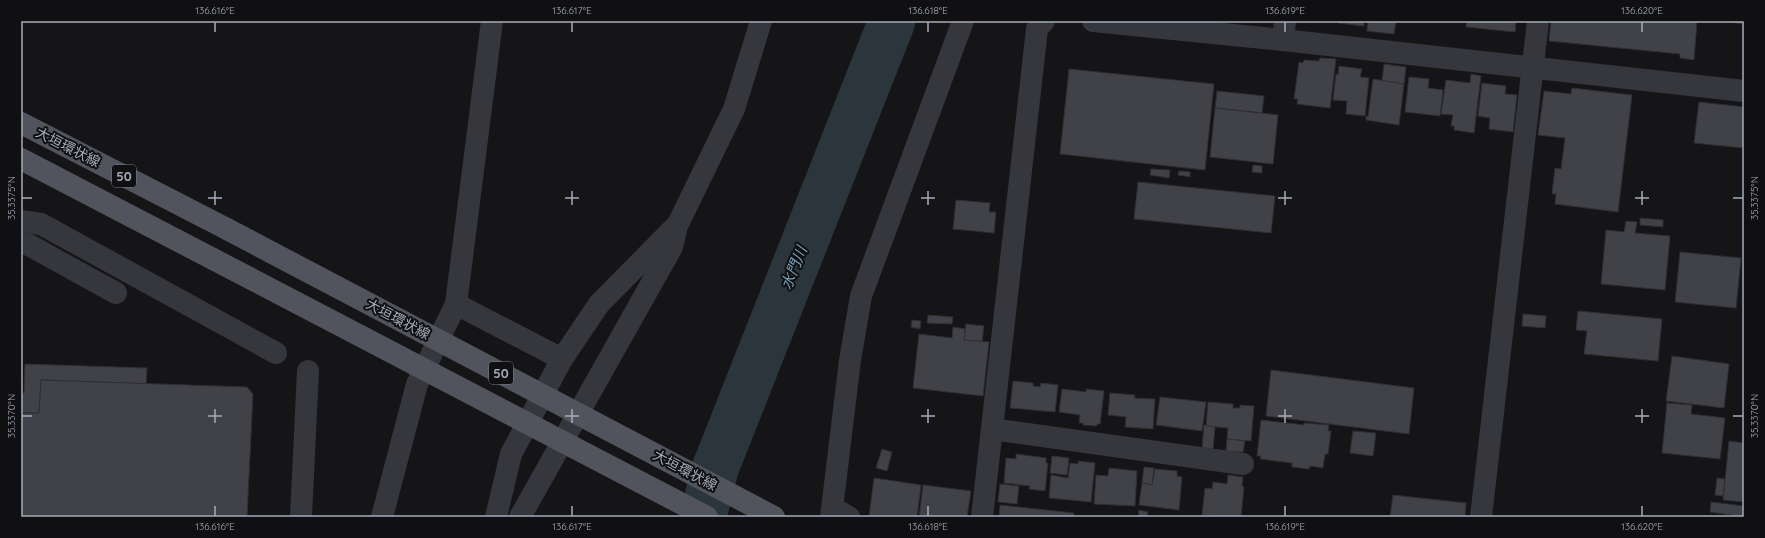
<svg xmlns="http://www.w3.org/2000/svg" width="1765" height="538" viewBox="0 0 1765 538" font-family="Quicksand,'Noto Sans JP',sans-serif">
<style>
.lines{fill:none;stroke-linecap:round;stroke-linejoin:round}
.river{stroke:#2a353c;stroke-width:47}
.building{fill:#414247;stroke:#2f2f33}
.minor{stroke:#35373c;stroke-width:22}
.major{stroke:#51545c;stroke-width:22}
.major-bridge{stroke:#51545c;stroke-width:22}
.ticks{fill:none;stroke:#a5acb9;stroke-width:1.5}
.labels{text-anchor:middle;stroke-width:4;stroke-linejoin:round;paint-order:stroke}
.shield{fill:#101012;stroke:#787d87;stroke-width:1}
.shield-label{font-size:13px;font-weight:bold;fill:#a5acb9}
.street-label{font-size:14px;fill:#a5acb9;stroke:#101012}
.water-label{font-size:15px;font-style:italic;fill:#789eb7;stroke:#101012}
.neatline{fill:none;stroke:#a5acb9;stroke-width:1.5}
.ticks-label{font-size:10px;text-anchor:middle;fill:#a5acb9}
</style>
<rect width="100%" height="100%" fill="#151517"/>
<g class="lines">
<path class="river" d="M703 517 715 469 892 21"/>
</g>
<g class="building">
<path d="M1338 21H1364V26L1338 23Z"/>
<path d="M1368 21H1396L1394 34 1367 31Z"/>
<path d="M1467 21H1516L1515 32 1466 27Z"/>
<path d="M1551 21H1697L1694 60 1680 58V54L1549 41Z"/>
<path d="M1721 21H1744V24Z"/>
<path d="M1320 58 1336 59 1330 108 1297 104 1298 99H1294L1299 62 1303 63 1304 60 1319 61Z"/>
<path d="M1384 64 1406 67 1404 84 1382 81Z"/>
<path d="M1339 66 1362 69 1360 77 1369 78 1365 116 1346 114 1347 101 1333 100 1336 74 1338 75Z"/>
<path d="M1069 69 1214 84 1205 170 1060 154Z"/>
<path d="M1471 74 1481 76 1474 133 1454 130V126H1451L1453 115 1441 114 1446 80 1470 83Z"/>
<path d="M1409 77 1429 79 1428 88 1443 90 1440 116 1405 112Z"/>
<path d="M1373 79 1404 84 1399 125 1366 120V116L1368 117Z"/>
<path d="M1482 83 1506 86 1505 94 1517 95 1513 132 1489 129 1490 118 1478 116Z"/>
<path d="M1572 88 1632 95 1618 212 1555 204 1556 194H1552L1555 168 1561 169 1565 138 1538 135 1544 91 1571 94Z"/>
<path d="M1217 91 1264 96 1262 113 1215 108Z"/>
<path d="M1699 102 1744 107V148L1694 143Z"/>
<path d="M1215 108 1278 115 1273 164 1210 157Z"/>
<path d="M1253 165 1262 166V173L1252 172Z"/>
<path d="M1151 169 1170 170 1169 178 1150 175Z"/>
<path d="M1179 171 1190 172V177L1178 175Z"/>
<path d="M1138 182 1275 196 1271 233 1134 219Z"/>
<path d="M956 200 990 203 989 212H996L994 233 953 229Z"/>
<path d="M1640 218 1663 220V227L1640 225Z"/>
<path d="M1626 221 1637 222 1635 233 1670 236 1665 290 1601 284 1606 230 1624 232Z"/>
<path d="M1680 252 1741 258 1736 308 1675 302Z"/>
<path d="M1578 311 1662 319 1658 361 1584 354 1587 331 1576 330Z"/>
<path d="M1523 314 1546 316 1545 328 1522 326Z"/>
<path d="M928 315 953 317 952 324 927 323Z"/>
<path d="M912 320 921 321 920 329 911 327Z"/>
<path d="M966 324 984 326 982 342 964 340Z"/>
<path d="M953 327 965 329 964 340 989 342 983 396 913 388 919 334 952 338Z"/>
<path d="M1672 356 1729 364 1724 408 1666 401Z"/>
<path d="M25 364 147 368 146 384 41 380 39 413H21V393H24Z"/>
<path d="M1271 370 1414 388 1409 434 1266 416Z"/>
<path d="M41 380 247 387 253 394 247 517H21V413H39Z"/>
<path d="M1013 381 1033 383V386L1040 387 1041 383 1058 385 1055 412 1010 408Z"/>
<path d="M1062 389 1086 392V389L1104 391 1100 424H1097V426L1083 425V423H1079L1080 415 1059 412Z"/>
<path d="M1110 393 1135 395 1134 398 1155 399 1153 429 1125 427 1126 417 1108 415Z"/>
<path d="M1160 397 1206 402 1202 431 1156 425Z"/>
<path d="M1208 402 1233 404V408H1240V405L1254 406 1251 441 1227 439 1228 428 1206 426Z"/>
<path d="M1667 403 1692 405 1691 414 1725 418 1720 459 1662 453Z"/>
<path d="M1261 420 1304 425V423L1329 425 1328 431H1331L1328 454H1325L1323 468 1310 466 1309 469 1292 467V463L1260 459 1261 456H1257Z"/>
<path d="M1204 425 1215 427 1213 449 1202 448Z"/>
<path d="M1353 431 1376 433 1373 456 1350 453Z"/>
<path d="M1227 439 1245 441 1243 452 1226 451Z"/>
<path d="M1729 441 1744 443V502L1723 500Z"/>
<path d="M882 449 892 452 887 471 876 468Z"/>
<path d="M1016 454 1046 458V463H1048L1045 491 1029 489 1030 486 1004 483 1006 458 1016 459Z"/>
<path d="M1052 456 1069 458 1067 475 1050 473Z"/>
<path d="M1078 461 1095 463 1091 502 1049 498 1051 475 1068 478 1070 463 1078 464Z"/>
<path d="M1144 467 1154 468 1152 485 1142 483Z"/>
<path d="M1109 468 1137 471 1135 506 1094 504 1096 475 1108 476Z"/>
<path d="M1155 469 1177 471V476L1182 477 1179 510 1139 505 1142 483 1152 485Z"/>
<path d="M1228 475 1243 477 1242 486 1244 487 1241 517 1202 515 1205 488 1212 489 1213 482 1227 484Z"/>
<path d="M874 478 921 485 917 517H869Z"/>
<path d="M1717 478 1725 479 1723 496 1715 495Z"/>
<path d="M1000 484 1019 486 1017 504 998 502Z"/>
<path d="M923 485 971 491 967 517H919Z"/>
<path d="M1393 495 1466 503 1465 517H1390Z"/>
<path d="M1711 502 1744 506V517L1710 512Z"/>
<path d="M1000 505 1074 513V517H999Z"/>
<path d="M1139 510 1148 512 1147 517H1138Z"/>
</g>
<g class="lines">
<g class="minor">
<path d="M1093 21 1283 40 1744 91"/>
<path d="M1283 40 1285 21"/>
<path d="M21 221 41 224 276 353"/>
<path d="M21 243 29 245 116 293"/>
<path d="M456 304 562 359 599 304 674 228"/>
<path d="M992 429 1243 464"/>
<path d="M833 508 849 517"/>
<path d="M301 517 308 371"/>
<path d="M382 517 417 384 456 304 492 21"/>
<path d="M496 517 511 454 562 359"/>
<path d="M520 517 672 247 677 226 734 109 761 21"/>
<path d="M831 517 850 360 861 296 963 21"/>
<path d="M982 517 1037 29 1044 21"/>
<path d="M1481 517 1538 21"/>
</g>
<g class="major">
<path d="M21 123 227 229"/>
<path d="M21 159 213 259"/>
</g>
<g class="major-bridge">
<path d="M227 229 774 517"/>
<path d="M213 259 707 517"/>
</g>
</g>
<path class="ticks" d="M215 22V32M572 22V32M928 22V32M1285 22V32M1642 22V32M215 191V205M572 191V205M928 191V205M1285 191V205M1642 191V205M22 198H32M208 198H222M565 198H579M921 198H935M1278 198H1292M1635 198H1649M1733 198H1743M215 409V423M572 409V423M928 409V423M1285 409V423M1642 409V423M22 416H32M208 416H222M565 416H579M921 416H935M1278 416H1292M1635 416H1649M1733 416H1743M215 506V516M572 506V516M928 506V516M1285 506V516M1642 506V516"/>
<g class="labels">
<g class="shield">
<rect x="112" y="165" width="24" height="22" rx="3"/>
<rect x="489" y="362" width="24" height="22" rx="3"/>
</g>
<g class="shield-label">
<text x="124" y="181">50</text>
<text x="501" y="378">50</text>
</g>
<g class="street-label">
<text transform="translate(68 147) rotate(27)" y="5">大垣環状線</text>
<text transform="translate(398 319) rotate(28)" y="5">大垣環状線</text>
<text transform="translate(685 470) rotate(28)" y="5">大垣環状線</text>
</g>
<g class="water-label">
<text transform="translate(794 268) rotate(-68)" y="5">水門川</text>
</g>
</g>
<rect width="1765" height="538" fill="none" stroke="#101012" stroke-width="44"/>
<rect x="22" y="22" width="1721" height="494" class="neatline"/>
<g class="ticks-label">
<text x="215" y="14">136.616°E</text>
<text x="572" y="14">136.617°E</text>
<text x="928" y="14">136.618°E</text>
<text x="1285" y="14">136.619°E</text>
<text x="1642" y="14">136.620°E</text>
<text transform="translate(11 198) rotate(-90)" y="4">35.3375°N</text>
<text transform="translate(1754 198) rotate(-90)" y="4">35.3375°N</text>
<text transform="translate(11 416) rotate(-90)" y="4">35.3370°N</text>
<text transform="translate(1754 416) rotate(-90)" y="4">35.3370°N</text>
<text x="215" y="530">136.616°E</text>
<text x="572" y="530">136.617°E</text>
<text x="928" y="530">136.618°E</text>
<text x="1285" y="530">136.619°E</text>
<text x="1642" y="530">136.620°E</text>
</g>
</svg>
